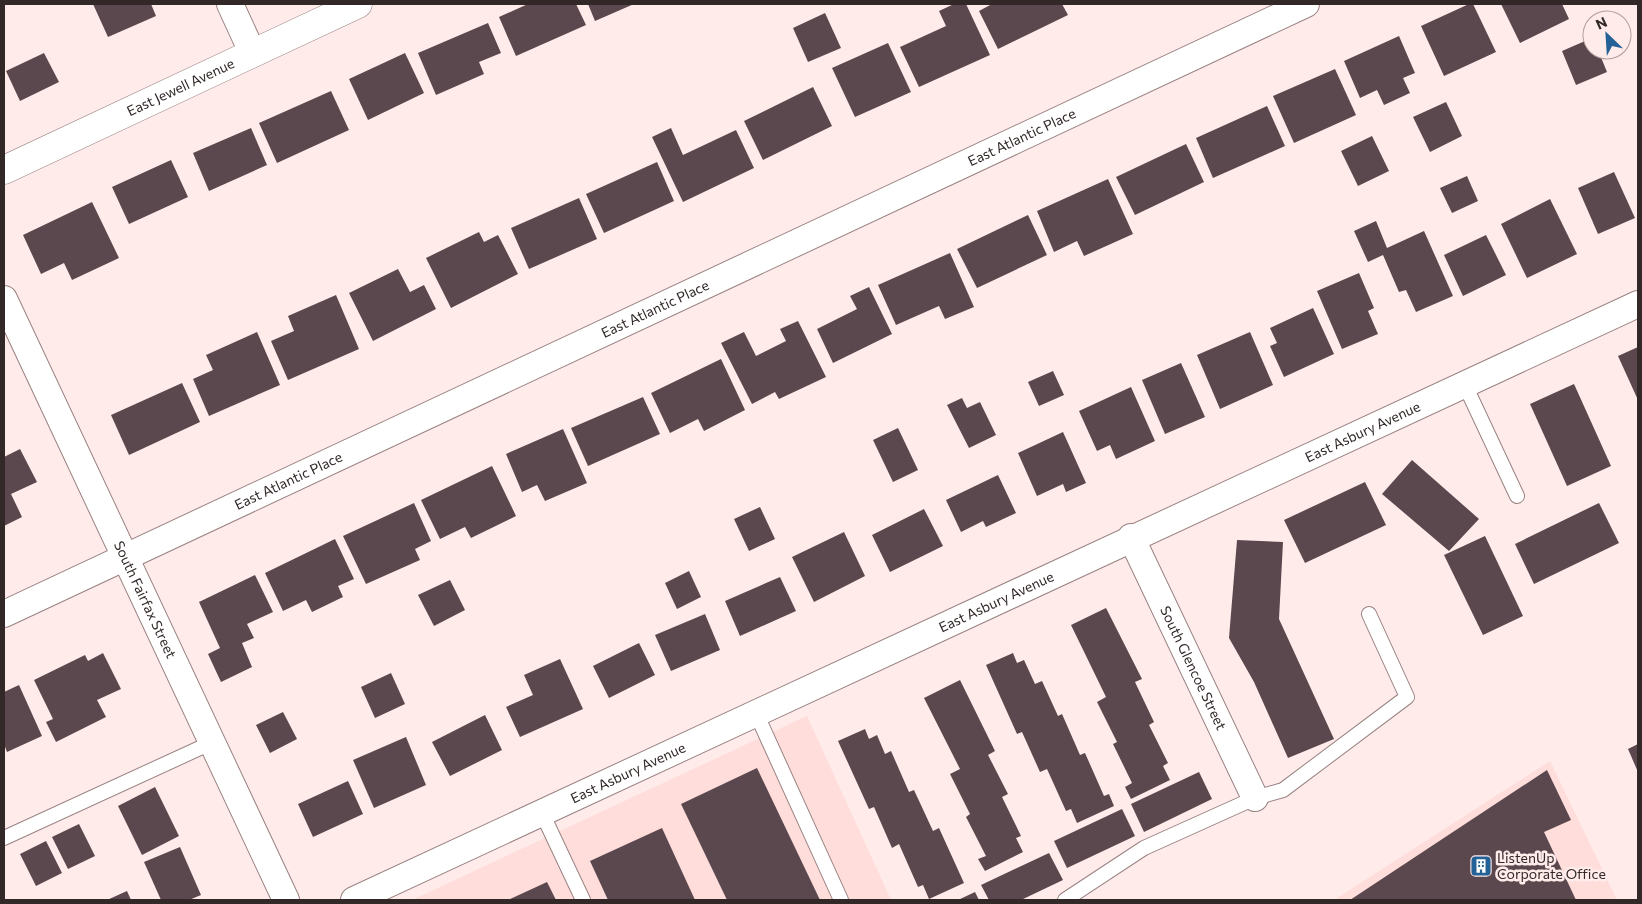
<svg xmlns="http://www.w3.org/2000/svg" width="1642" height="904" viewBox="0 0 1642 904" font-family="Commissioner,sans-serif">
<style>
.built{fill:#fedddb}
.building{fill:#5b484f}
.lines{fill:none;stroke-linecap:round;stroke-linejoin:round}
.service-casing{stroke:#998382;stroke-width:16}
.minor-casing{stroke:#998382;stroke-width:28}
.tertiary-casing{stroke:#998382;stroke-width:29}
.service{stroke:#fff;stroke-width:14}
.minor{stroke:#fff;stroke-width:26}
.tertiary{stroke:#fff;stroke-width:28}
.labels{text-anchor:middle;stroke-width:5;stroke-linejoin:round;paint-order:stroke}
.street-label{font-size:14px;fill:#312827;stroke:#ffebea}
.poi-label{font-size:14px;fill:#312827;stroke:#ffebea;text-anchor:start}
</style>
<rect width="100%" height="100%" fill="#ffebea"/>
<g class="built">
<path d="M807 716 891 900H412Z"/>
<path d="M1550 761 1617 900H1334Z"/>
</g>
<g class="building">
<path d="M93 4H151L156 16 108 37Z"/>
<path d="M528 4H576L586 25 516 56 499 17Z"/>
<path d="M588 4H634L595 21Z"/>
<path d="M954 4H966L990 55 919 87 900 47 946 26 939 11Z"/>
<path d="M992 4H1062L1068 15 998 49 979 11Z"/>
<path d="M1469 4H1473L1496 52 1444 76 1421 26Z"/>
<path d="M1501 4H1562L1569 19 1520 43Z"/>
<path d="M825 13 841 48 808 62 793 28Z"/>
<path d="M488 23 501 53 479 62 484 74 436 95 418 53Z"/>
<path d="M1399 36 1415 73 1403 78 1410 93 1384 105 1377 90 1360 98 1344 61Z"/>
<path d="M1592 38V50H1598L1607 72 1576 85 1562 51Z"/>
<path d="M888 43 911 92 855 117 832 68Z"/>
<path d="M44 53 59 82 20 101 6 71Z"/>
<path d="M405 53 424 93 368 120 349 79Z"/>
<path d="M1335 69 1356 115 1294 143 1273 96Z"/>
<path d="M813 87 832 126 763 160 744 121Z"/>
<path d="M331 91 349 130 277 163 259 123Z"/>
<path d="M1446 102 1462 136 1430 152 1413 117Z"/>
<path d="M1267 106 1285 146 1213 178 1196 138Z"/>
<path d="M251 128 267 165 209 191 193 153Z"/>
<path d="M671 128 683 155 736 130 754 168 683 202 652 137Z"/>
<path d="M1372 136 1389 171 1358 186 1341 151Z"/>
<path d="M1186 144 1204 182 1135 215 1116 177Z"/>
<path d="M171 160 188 197 129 224 112 187Z"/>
<path d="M657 162 674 201 604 233 586 194Z"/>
<path d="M1614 172 1635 218 1598 234 1578 188Z"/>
<path d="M1467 176 1478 201 1452 213 1440 188Z"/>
<path d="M1108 179 1133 234 1084 256 1077 241 1054 252 1037 211Z"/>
<path d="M579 198 597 239 529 269 511 228Z"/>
<path d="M1550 199 1577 254 1527 278 1501 224Z"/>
<path d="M92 202 119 258 72 280 64 263 41 274 23 235Z"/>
<path d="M1028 215 1047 255 977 288 957 249Z"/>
<path d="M1376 221 1387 248 1424 231 1453 296 1416 312 1406 290 1399 292 1383 255 1368 262 1354 231Z"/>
<path d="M479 232 484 242 498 235 518 274 451 308 426 258Z"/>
<path d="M1486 235 1506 275 1463 296 1444 255Z"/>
<path d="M950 253 974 307 945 319 939 306 896 325 878 285Z"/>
<path d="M398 269 410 292 424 285 436 309 373 341 349 293Z"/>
<path d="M1359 273 1374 308 1368 311 1378 334 1342 349 1317 291Z"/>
<path d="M869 287 892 334 833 363 817 329 857 309 850 296Z"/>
<path d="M336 295 359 349 288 380 271 341 294 331 288 316Z"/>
<path d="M1313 308 1334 354 1284 377 1270 346 1277 343 1270 328Z"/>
<path d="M798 321 826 377 779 399 775 392 752 404 721 343 744 332 756 356 786 341 780 329Z"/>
<path d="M257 332 280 385 209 416 193 379 213 370 206 355Z"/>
<path d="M1250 332 1273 385 1220 409 1197 355Z"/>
<path d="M1638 347V400L1618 356Z"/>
<path d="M721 359 745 410 704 431 698 419 670 433 651 393Z"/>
<path d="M1181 363 1205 417 1165 434 1142 380Z"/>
<path d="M1053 371 1064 395 1039 406 1028 382Z"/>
<path d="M182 383 200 422 129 455 111 415Z"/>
<path d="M1574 384 1611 466 1567 486 1530 404Z"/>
<path d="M1131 387 1155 441 1116 459 1110 445 1097 451 1079 411Z"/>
<path d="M643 397 660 434 588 466 571 428Z"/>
<path d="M962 398 967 408 980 402 996 435 969 448 947 405Z"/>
<path d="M898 428 918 470 893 482 873 440Z"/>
<path d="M563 429 587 483 545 501 537 485 522 492 506 454Z"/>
<path d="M1063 432 1086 483 1066 492 1063 484 1037 496 1018 453Z"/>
<path d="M20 449 37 482 11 494 22 517 4 526V457Z"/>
<path d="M1412 460 1479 519 1449 551 1382 494Z"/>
<path d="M492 466 516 516 471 538 465 527 440 539 421 500Z"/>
<path d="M998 475 1016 513 986 527 983 521 961 532 946 500Z"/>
<path d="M1365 482 1386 525 1305 563 1284 520Z"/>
<path d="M414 503 431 541 415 549 420 560 366 584 343 536Z"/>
<path d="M1599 503 1619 543 1534 584 1515 544Z"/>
<path d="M760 507 775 539 749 551 734 519Z"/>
<path d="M924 509 943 546 890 572 872 535Z"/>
<path d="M844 532 865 576 814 602 792 557Z"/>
<path d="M1485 536 1523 616 1483 635 1444 555Z"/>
<path d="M335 539 354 579 338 586 343 597 312 612 306 600 283 611 265 573Z"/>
<path d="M1237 540 1283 542 1279 619 1334 739 1288 758 1254 682 1229 638Z"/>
<path d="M689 571 701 597 677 609 665 583Z"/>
<path d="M255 575 273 612 247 624 254 638 242 643 252 667 221 682 208 654 220 648 199 602Z"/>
<path d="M780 577 796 611 740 636 725 601Z"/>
<path d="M450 580 465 610 434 626 418 595Z"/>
<path d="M1106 608 1142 679 1135 682 1154 722 1149 725 1168 763 1163 766 1170 780 1131 799 1125 787 1132 783 1113 744 1117 742 1097 702 1106 697 1071 625Z"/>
<path d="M705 614 720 650 671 671 655 635Z"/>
<path d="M639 643 655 675 609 698 593 666Z"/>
<path d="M103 653 121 689 97 700 106 717 56 742 46 722 53 719 34 680 85 655 88 661Z"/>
<path d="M1013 653 1017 663 1024 660 1035 684 1042 681 1058 716 1062 714 1080 755 1085 753 1104 796 1109 794 1114 806 1077 823 1071 809 1066 811 1047 769 1040 772 1022 732 1017 734 986 665Z"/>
<path d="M560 659 583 709 520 737 506 707 533 695 524 675Z"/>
<path d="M391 673 405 704 375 718 361 687Z"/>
<path d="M960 680 995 751 988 755 1008 794 1002 797 1021 836 1016 838 1023 852 985 871 978 859 986 856 966 817 970 814 950 774 960 769 924 698Z"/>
<path d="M19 685 42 736 7 752 4 744V692Z"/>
<path d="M283 712 297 739 270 753 256 725Z"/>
<path d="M485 715 502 750 450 776 432 742Z"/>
<path d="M865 729 869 739 877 735 885 754 891 751 909 792 914 790 933 831 939 828 964 883 929 899 923 885 918 887 899 844 892 848 874 807 869 809 838 741Z"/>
<path d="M406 737 426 785 374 808 353 760Z"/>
<path d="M1638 744V772L1628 749Z"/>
<path d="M757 768 820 900H727L681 804Z"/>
<path d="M1547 770 1571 820 1544 832 1576 900H1350Z"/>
<path d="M1199 772 1212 799 1144 832 1131 804Z"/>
<path d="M348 781 363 814 313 837 298 804Z"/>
<path d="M155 787 179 836 142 855 118 806Z"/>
<path d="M1122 809 1135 836 1067 868 1054 841Z"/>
<path d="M79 824 95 856 68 869 52 837Z"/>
<path d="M662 828 695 900H608L590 861Z"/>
<path d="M46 841 62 873 36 886 20 854Z"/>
<path d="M180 847 201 895 189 900H161L144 862Z"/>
<path d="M1049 853 1063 880 1021 900H989L981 885Z"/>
<path d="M547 882 556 900H508Z"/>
<path d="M127 891 131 900H107Z"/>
<path d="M975 892 979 900H958Z"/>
</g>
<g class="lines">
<g class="service-casing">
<g id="service">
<path d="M1465 385 1517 496"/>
<path d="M756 713 841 900"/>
<path d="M542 813 583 900"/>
<path d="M4 838 213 742"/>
<path d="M1065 900 1144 848 1255 798 1283 790 1407 697 1369 614"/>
</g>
</g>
<g class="minor-casing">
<g id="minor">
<path d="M230 4 252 52"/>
<path id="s1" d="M4 299 286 900"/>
<path id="s2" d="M1131 537 1255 798"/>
<path id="s3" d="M4 614 1306 4"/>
<path id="s4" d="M354 900 1638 304"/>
</g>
</g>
<g class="tertiary-casing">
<g id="tertiary">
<path id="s5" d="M4 170 358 4"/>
</g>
</g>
<use href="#service" class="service"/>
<use href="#minor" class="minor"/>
<use href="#tertiary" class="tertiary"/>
</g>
<defs>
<g id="building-square" transform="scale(1.125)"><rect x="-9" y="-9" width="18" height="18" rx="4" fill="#246197" stroke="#ffebea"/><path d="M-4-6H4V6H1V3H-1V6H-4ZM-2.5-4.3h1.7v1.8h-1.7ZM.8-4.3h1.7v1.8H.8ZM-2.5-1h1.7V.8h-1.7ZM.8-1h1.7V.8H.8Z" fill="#fff"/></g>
</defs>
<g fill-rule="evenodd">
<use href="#building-square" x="1481" y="866"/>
</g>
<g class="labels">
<g class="street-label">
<text dy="5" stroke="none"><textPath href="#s5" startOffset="195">East Jewell Avenue</textPath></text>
<text dy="5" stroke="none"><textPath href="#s3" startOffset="1124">East Atlantic Place</textPath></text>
<text dy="5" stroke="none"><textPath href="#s3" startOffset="719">East Atlantic Place</textPath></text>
<text dy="5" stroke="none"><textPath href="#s4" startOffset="1112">East Asbury Avenue</textPath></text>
<text dy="5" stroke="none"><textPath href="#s3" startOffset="314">East Atlantic Place</textPath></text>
<text dy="5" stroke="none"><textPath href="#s1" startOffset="332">South Fairfax Street</textPath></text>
<text dy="5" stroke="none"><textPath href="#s4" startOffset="708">East Asbury Avenue</textPath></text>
<text dy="5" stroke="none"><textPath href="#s2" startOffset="145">South Glencoe Street</textPath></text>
<text dy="5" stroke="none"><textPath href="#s4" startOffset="302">East Asbury Avenue</textPath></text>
</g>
<g class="poi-label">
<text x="1497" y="863">ListenUp<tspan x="1497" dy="16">Corporate Office</tspan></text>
</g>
</g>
<rect width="1642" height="904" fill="none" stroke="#312827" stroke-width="10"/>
<g transform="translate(1607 35) rotate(335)"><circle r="24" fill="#ffebea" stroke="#ad9d9c"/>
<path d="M0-4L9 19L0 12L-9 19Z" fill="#246197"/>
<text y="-8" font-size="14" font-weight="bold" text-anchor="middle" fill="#312827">N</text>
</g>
</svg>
